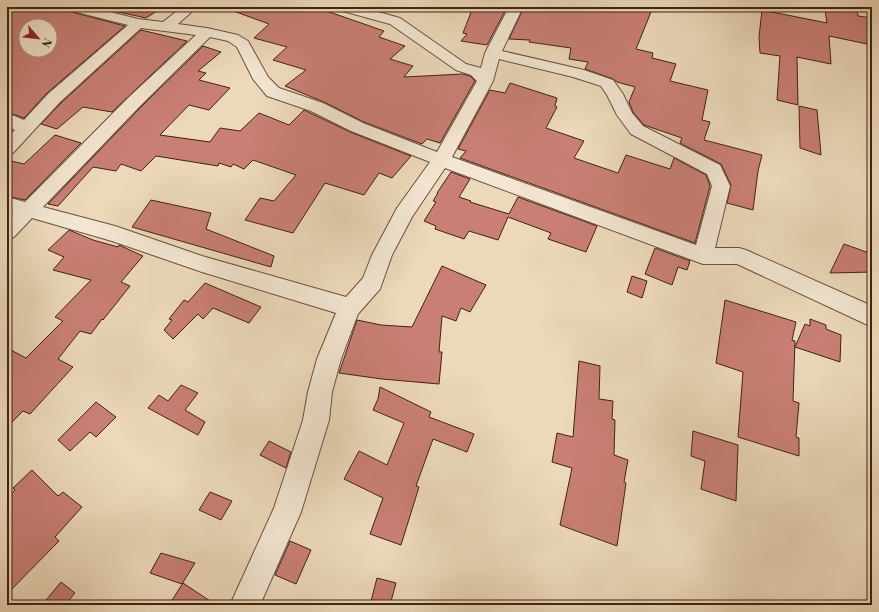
<svg xmlns="http://www.w3.org/2000/svg" width="879" height="612" viewBox="0 0 879 612" font-family="'Libre Bodoni',serif">
<style>
.building{fill:#c97f76;stroke:#3f2314;fill-rule:evenodd}
.lines{fill:none;stroke-linecap:round;stroke-linejoin:round}
.minor-casing{stroke:#6a503e;stroke-width:2}
.minor{fill:#f3e6d2;fill-rule:evenodd}
</style>
<rect width="100%" height="100%" fill="#ecd9ba"/>
<filter id="stains"><feTurbulence type="fractalNoise" baseFrequency=".005" numOctaves="4"/><feColorMatrix values="0 0 0 0 .2 0 0 0 0 .09 0 0 0 0 .02 0 0 0 .5 -.17"/></filter>
<radialGradient id="worn" r=".72"><stop offset=".6" stop-color="#630" stop-opacity="0"/><stop offset="1" stop-color="#630" stop-opacity=".3"/></radialGradient>
<g class="building">
<path d="M7 7H65L68 11 125 26 47 93 24 118 7 112ZM26 26H50V50H26Z"/>
<path d="M96 7H163L146 18Z"/>
<path d="M229 7H315L384 31 379 37 405 46 390 59 413 66 404 77 463 74 470 76 475 81 440 143 427 139 422 144 364 122 324 102 285 86 306 70 273 60 287 47 254 38 269 24 228 9Z"/>
<path d="M473 7H507L487 45 461 41 467 34 463 33Z"/>
<path d="M524 7H653L636 49 653 53 652 58 676 64 670 81 708 90 702 120 710 122 704 140 762 155 758 171 753 210 727 203 731 185 721 164 680 143 682 138 644 125 633 112 629 102 635 87 617 82 613 79 585 69 588 62 569 59 571 48 529 42 530 40 509 39Z"/>
<path d="M831 7 857 10 858 16 872 18V45L829 36 831 64 797 57 798 105 777 100 780 56 760 53 759 37 762 10 827 23 825 10 832 11Z"/>
<path d="M141 30 187 41 112 112 83 107 57 129 41 124 61 103Z"/>
<path d="M203 46 221 52 198 71 206 73 199 80 230 88 209 110 189 105 160 135 210 142 220 128 240 131 259 113 289 125 304 110 350 132 411 156 392 178 379 173 364 195 325 183 293 233 245 220 260 198 274 201 296 175 253 160 244 169 233 164 231 167 219 163 218 166 156 156 141 171 121 164 116 171 93 167 58 206 48 204 142 106Z"/>
<path d="M510 83 557 98 555 106 557 107 546 128 584 141 574 158 618 173 626 155 670 169 674 158 706 175 710 186 695 243 460 158 466 151 458 149 490 90 505 93Z"/>
<path d="M799 106 817 110 821 155 800 148Z"/>
<path d="M55 135 81 143 25 200 7 196V160L24 164Z"/>
<path d="M451 172 470 179 459 197 471 201 470 202 509 214 518 197 597 226 586 252 548 239 551 233 508 217 498 240 469 231 464 239 435 229 436 226 424 221 436 202 433 201 438 193H437Z"/>
<path d="M151 200 211 213 206 229 274 256 271 267 132 227Z"/>
<path d="M69 230 93 240 118 247 119 245 143 256 121 282 130 286 103 320 102 319 91 334 80 331 58 359 73 367 30 414 23 411 7 427V348L26 358 63 321 55 317 91 280 53 270 64 257 48 250Z"/>
<path d="M844 244 872 254V272L830 273Z"/>
<path d="M655 248 690 261 687 270 678 267 672 285 645 274Z"/>
<path d="M442 266 486 285 470 312 461 308 456 321 442 316 439 352H442L439 384 382 379 339 373 357 320 381 325 412 327Z"/>
<path d="M632 276 647 281 642 298 627 292Z"/>
<path d="M205 283 261 307 249 323 213 308 203 319 198 314 173 339 164 330 172 320 169 319 184 300 188 302Z"/>
<path d="M725 300 796 322 792 340 795 341 793 401 799 403 796 437 799 438V456L738 437 743 372 716 363Z"/>
<path d="M810 319 826 325V329L841 335 840 362 795 347 805 324 810 326Z"/>
<path d="M579 361 600 366 599 399 613 401 612 419 615 420 614 455 628 460 624 482 626 483 617 546 560 525 572 468 552 462 557 433 573 437Z"/>
<path d="M181 385 198 393 185 410 205 422 198 435 148 408 159 395 168 401Z"/>
<path d="M380 387 431 412 429 417 474 434 467 452 433 439 416 486 419 487 401 545 370 534 383 498 344 479 359 451 387 465 404 423 373 410 378 399Z"/>
<path d="M96 402 116 417 96 437 90 432 70 451 58 440Z"/>
<path d="M693 431 738 445 736 501 701 489 705 461 691 456Z"/>
<path d="M269 441 291 452 286 468 260 455Z"/>
<path d="M32 470 58 496 63 492 82 507 55 537 59 541 7 594V498L15 490 13 488Z"/>
<path d="M210 492 232 501 221 520 199 510Z"/>
<path d="M290 541 311 550 296 584 275 575Z"/>
<path d="M161 553 195 563 182 584 150 573Z"/>
<path d="M377 578 396 583 390 605H370Z"/>
<path d="M61 582 75 593 65 605H42Z"/>
<path d="M183 583 216 605H169Z"/>
</g>
<g class="lines">
<g class="minor-casing">
<path id="minor" d="M66 7H90L138 19 163 22 182 7H197L178 24 207 28 238 35 248 41 268 77 279 88 323 103 363 123 437 152 477 81 471 75 456 70 390 24 339 10 337 7H360L400 18 466 64 481 68 485 53 509 7H523L502 51 584 70 613 80 623 94 632 113 643 126 720 165 730 186 715 248H739L746 250 872 306V327L737 264H703L445 168 412 217 392 255 380 289 358 314 356 319 341 359 332 392 329 420 301 512 260 605H230L274 508 303 420 308 392 317 359 336 313 202 272 112 241 32 218 14 237 7 240V219L13 213 7 211V197L25 202 129 97 196 35 141 28 60 102 13 153 7 155V138L15 130 7 126V113L24 120 48 94 128 25 68 10ZM210 37 228 41 237 47 253 79 267 96 311 111 351 131 430 162 397 208 372 255 363 278 346 297 202 256 115 226 43 207 141 105ZM499 59 573 77 601 86 607 95 617 115 631 134 707 174 712 186 696 245 452 157 493 81Z"/>
</g>
<use href="#minor" class="minor"/>
</g>
<rect width="879" height="612" fill="none" stroke="#ecd9ba" stroke-width="24"/>
<rect x="8" y="8" width="863" height="596" fill="none" stroke="#3f2314" stroke-width="2"/>
<rect x="12" y="12" width="855" height="588" fill="none" stroke="#3f2314"/>
<g transform="translate(38 38) rotate(118)"><circle r="19" fill="#f3e6d2" stroke="#ab9886"/>
<path d="M0-3L7 15L0 10L-7 15Z" fill="#8f2418"/>
<text y="-6" font-size="11" font-weight="bold" text-anchor="middle" fill="#3f2314">N</text>
</g>
<rect width="100%" height="100%" filter="url(#stains)"/>
<rect width="100%" height="100%" fill="url(#worn)"/>
</svg>
